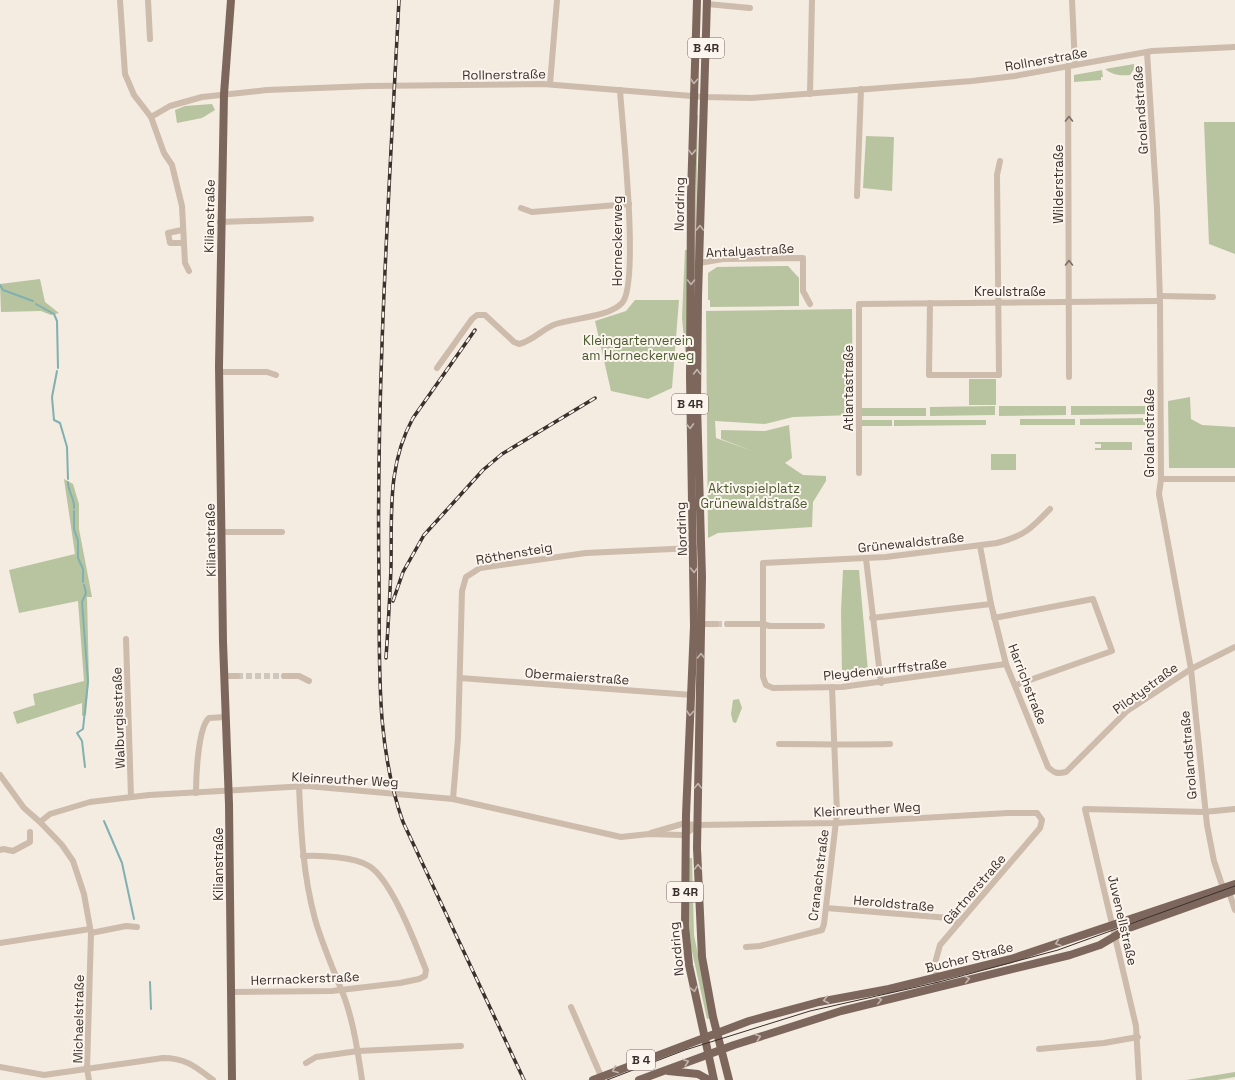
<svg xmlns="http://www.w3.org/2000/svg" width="1235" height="1080" viewBox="0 0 1235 1080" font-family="'Space Grotesk',sans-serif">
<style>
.green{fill:#b8c4a0}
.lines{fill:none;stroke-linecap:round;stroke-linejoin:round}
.stream{stroke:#7fb0b2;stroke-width:2}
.minor-tunnel{stroke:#cfc6bd;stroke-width:6;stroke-dasharray:6 3;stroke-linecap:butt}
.minor{stroke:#cdbbac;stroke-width:6}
.major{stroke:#7d675c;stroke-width:8}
.tram{stroke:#3b302b;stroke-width:1}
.rail-casing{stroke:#3b302b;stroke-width:3.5}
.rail{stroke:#fbf5ee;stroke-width:2;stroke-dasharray:6;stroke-linecap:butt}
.oneway{stroke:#c2b5ac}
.oneway2{stroke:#7d6f65}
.labels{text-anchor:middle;stroke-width:4;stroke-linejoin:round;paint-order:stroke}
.shield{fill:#fbf5ee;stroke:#756b66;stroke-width:1}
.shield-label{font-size:12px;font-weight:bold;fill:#3b302b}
.street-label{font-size:13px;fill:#3b302b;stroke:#fbf5ee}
.park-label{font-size:13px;fill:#4a5a2e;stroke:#fbf5ee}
</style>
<rect width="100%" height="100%" fill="#f4ebe1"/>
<g class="green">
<path d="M1134 64V69L1130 75C1121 76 1112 75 1105 69Z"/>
<path d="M1102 70 1103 77H1101V80L1074 82V75Z"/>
<path d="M212 104 215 110 202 118 177 123 175 110 185 106Z"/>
<path d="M696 115H698C696 180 697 245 695 310L694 268Z"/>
<path d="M1204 122H1235V254L1209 244Z"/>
<path d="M866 136 894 137 892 191 863 188Z"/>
<path d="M685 250H688L687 353 685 351 682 318Z"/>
<path d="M788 266 799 278V306L710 307V300H708V273L717 267Z"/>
<path d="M40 279 45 302 59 313 51 315 41 311 1 312 0 284Z"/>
<path d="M635 300H679L672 388 648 399 611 391 595 321 626 311Z"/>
<path d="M852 309 853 415 793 417 765 424 715 421 716 438 753 451 721 439V430L765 431 789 425 792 458 785 463 803 475 826 476V481L813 502 812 527 718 533 708 538 706 311Z"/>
<rect x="969" y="379" width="27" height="26"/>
<path d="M1190 397 1191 419 1202 425 1235 427V468H1169L1168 401Z"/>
<path d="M995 406V415L930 416V407Z"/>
<path d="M1066 406V415L999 416V406Z"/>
<path d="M1071 406H1150V414L1071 415Z"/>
<rect x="861" y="408" width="65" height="8"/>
<path d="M1149 418V425H1080V419Z"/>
<rect x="1020" y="419" width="55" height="6"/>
<rect x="862" y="420" width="30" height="6"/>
<path d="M894 420H986V425L894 426Z"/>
<path d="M1095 442H1132V450H1095V448H1101V444H1095Z"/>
<rect x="991" y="454" width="25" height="16"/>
<path d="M64 479 73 484 79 504V529L92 597H87L89 681 86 715 82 716V703L17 724 13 712 35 705 33 694 84 681 78 601 19 613 9 570 75 554Z"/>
<path d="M843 570H859L868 671 842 673 841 611Z"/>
<path d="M739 699 742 708 736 723 733 722 731 714 733 700Z"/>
<path d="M689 858H692L694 935 711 1018 707 1019 691 947 689 924Z"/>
<path d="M1235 1072V1077L1217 1080H1186Z"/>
</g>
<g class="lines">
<g class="stream">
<path d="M0 285 3 290 33 301"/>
<path d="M36 304 54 314 57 321 58 368"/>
<path d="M57 371 52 397 54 420 60 423 67 447 68 479"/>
<path d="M68 482C68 492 75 499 74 508"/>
<path d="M74 511V529L78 541V558L83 569V582"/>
<path d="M84 585 86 593 82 602 88 681 83 729 77 733 82 741 85 767"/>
<path d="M104 821 122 863 134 919"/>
<path d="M150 982 151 1009"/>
</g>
<g class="minor-tunnel">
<path d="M716 624H727"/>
<path d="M237 676H284"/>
</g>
<g class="minor">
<path d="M120 0 125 74 134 95 151 117 164 153 172 165 182 206 185 263 189 271"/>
<path d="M148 0 150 39"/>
<path d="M1072 0 1075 65"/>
<path d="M707 4 750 8"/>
<path d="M1147 52 1157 208 1160 301 1161 479 1159 494 1191 669 1207 825 1214 861 1223 888 1229 892 1235 910"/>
<path d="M1068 66 1069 377"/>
<path d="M550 84 557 0"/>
<path d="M810 94 812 0"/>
<path d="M151 117 170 106 202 97 267 90 369 86 543 84 704 97 752 98 972 81 1015 76 1152 51 1235 47"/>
<path d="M857 196 861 89"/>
<path d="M521 208 532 212 629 204"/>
<path d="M220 222 311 219"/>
<path d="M182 230 168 233 170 243H183"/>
<path d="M699 263 723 259 803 258V291L810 304"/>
<path d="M1160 296 1213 297"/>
<path d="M930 303 929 375H999L997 175 1000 161"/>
<path d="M437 368 472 319 477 315H485L514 342 519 344C533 341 543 328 556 324 574 318 609 317 622 303 640 284 622 123 620 90"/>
<path d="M219 372H267L276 375"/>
<path d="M859 473V304L1160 301"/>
<path d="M1161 479H1235"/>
<path d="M222 532H282"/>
<path d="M980 546 991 604 1006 664 1048 767C1054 773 1057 774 1066 772L1127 711 1191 669 1235 647"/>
<path d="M866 559 881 683"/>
<path d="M872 618 991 604"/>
<path d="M994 618 1093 599 1112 651 1016 685"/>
<path d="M701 624H716"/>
<path d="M727 624H763L770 626H822"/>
<path d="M126 639 131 797"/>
<path d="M1006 664 842 687 773 688 766 685 763 677V563L886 557 997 543C1024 536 1031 529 1050 509"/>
<path d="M224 676H237"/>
<path d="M284 676H299L309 681"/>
<path d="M460 678 692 695"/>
<path d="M779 744C816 744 852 745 890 744"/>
<path d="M0 775 24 808 40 822 62 845 73 861 84 894 91 933 87 1069 89 1080"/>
<path d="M299 786C301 831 303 875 315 919 323 947 335 973 345 999 354 1025 358 1053 362 1080"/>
<path d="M196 793C196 777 198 727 209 718L226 717"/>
<path d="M453 799 458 738 462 591 466 577 480 568 586 553 694 548"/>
<path d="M40 822 50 814 90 802 149 795 307 786 453 799 621 837 649 834 682 835 686 834 697 825"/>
<path d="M651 833 682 824 697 825 836 823 1008 813H1037L1042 820 1040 828 940 945 935 963 937 986"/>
<path d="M0 850 3 849 13 851 30 842V832"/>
<path d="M826 908 949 918 959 923"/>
<path d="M91 933 126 926 137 927"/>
<path d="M0 943 90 929"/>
<path d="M746 947 760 946 822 930 824 924 837 813 832 687"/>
<path d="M231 992 332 991 400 983 419 979 425 976 426 970C416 945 392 880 369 866 355 857 320 855 303 856"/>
<path d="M571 1007 601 1076"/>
<path d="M1039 1049 1104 1043 1138 1037"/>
<path d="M306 1063 316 1057 358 1051 461 1046"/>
<path d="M0 1067 44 1075 163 1058C186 1058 196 1067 213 1080"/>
<path d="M1139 1080 1136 1026 1085 809 1204 812 1235 809"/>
</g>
<g class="major">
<path d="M231 0 224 94 219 366 223 642 229 804 232 1080"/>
<path d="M697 0 691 195 690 377 694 626 686 815 685 925 689 965 714 1080"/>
<path d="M707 0 698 297 697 404 702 577 697 848 702 957 713 1017 729 1080"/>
<path d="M668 1071 698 1074 709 1080"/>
<path d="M593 1080 749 1021 819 1002 889 989 1011 959 1235 884"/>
<path d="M639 1080 734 1045 841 1011 1070 955 1100 945 1129 928 1235 890"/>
</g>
<path class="tram" d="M607 1080 685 1050 810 1011 939 982 1058 950 1235 886"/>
<g class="rail-casing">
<g id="rail">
<path d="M399 0C389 193 376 387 379 580 380 663 375 743 403 822L524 1080"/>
<path d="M393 601 403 572 424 535 483 470 502 454 595 398"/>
<path d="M386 658C388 628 390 597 391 567 392 514 387 465 413 418L475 330"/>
</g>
</g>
<use href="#rail" class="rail"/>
</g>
<defs><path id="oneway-chevron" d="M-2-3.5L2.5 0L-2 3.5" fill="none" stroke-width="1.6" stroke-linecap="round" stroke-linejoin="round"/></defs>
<g class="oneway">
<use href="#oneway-chevron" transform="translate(694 81) rotate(93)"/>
<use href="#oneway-chevron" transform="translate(692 152) rotate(92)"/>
<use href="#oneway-chevron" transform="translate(700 228) rotate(-88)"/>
<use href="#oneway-chevron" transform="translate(691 282) rotate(90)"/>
<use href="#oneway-chevron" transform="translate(697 372) rotate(-90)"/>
<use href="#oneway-chevron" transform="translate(690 426) rotate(89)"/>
<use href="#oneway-chevron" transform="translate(694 570) rotate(89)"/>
<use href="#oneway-chevron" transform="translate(701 656) rotate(-89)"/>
<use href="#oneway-chevron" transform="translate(690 713) rotate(95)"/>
<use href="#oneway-chevron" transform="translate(698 786) rotate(-89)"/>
<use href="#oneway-chevron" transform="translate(698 867) rotate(-91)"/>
<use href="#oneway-chevron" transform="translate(1058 943) rotate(160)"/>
<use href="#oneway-chevron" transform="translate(967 979) rotate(-13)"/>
<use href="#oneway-chevron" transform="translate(694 989) rotate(78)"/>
<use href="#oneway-chevron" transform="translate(826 1000) rotate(168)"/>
<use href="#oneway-chevron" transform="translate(879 1000) rotate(-14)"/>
<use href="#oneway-chevron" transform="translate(758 1037) rotate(-18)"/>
<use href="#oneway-chevron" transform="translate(686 1062) rotate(-20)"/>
<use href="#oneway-chevron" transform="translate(615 1070) rotate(158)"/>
</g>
<g class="oneway2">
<use href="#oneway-chevron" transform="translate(1069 119) rotate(-90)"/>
<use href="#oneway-chevron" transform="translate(1069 263) rotate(-90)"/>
</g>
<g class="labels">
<g class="shield">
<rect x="688" y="38" width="36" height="20" rx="3"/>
<rect x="672" y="394" width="36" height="20" rx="3"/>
<rect x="667" y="882" width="36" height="20" rx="3"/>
<rect x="627" y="1050" width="28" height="20" rx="3"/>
</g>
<g class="shield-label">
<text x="706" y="52">B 4R</text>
<text x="690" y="408">B 4R</text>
<text x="685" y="896">B 4R</text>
<text x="641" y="1064">B 4</text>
</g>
<g class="street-label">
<text transform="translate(1046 59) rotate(-10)" y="5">Rollnerstraße</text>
<text transform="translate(504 74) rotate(-1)" y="5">Rollnerstraße</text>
<text transform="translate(1140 110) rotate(-94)" y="5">Grolandstraße</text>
<text transform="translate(1058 184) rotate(-90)" y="5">Wilderstraße</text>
<text transform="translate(679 204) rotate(-89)" y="5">Nordring</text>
<text transform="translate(209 216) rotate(-89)" y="5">Kilianstraße</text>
<text transform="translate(617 241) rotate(-90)" y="5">Horneckerweg</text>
<text transform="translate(750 250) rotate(-3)" y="5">Antalyastraße</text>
<text x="1010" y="296">Kreulstraße</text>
<text transform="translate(848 388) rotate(-90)" y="5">Atlantastraße</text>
<text transform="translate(1149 433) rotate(-90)" y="5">Grolandstraße</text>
<text transform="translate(681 529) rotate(-92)" y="5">Nordring</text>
<text transform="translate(210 540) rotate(-91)" y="5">Kilianstraße</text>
<text transform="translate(911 542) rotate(-6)" y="5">Grünewaldstraße</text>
<text transform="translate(514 553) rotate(-10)" y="5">Röthensteig</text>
<text transform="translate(885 669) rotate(-6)" y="5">Pleydenwurffstraße</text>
<text transform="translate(577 676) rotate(4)" y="5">Obermaierstraße</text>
<text transform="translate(1028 684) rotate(69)" y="5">Harrichstraße</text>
<text transform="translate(1145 688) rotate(-36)" y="5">Pilotystraße</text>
<text transform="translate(118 718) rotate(-92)" y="5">Walburgisstraße</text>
<text transform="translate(1188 755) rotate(-95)" y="5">Grolandstraße</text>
<text transform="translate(345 779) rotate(3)" y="5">Kleinreuther Weg</text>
<text transform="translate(867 809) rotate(-3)" y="5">Kleinreuther Weg</text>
<text transform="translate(218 864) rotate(-90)" y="5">Kilianstraße</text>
<text transform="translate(818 875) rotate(-83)" y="5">Cranachstraße</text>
<text transform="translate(974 889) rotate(-49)" y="5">Gärtnerstraße</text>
<text transform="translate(894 903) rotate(5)" y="5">Heroldstraße</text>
<text transform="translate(1123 920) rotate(77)" y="5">Juvenellstraße</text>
<text transform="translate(676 949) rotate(-96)" y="5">Nordring</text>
<text transform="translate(969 957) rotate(-14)" y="5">Bucher Straße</text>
<text transform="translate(305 978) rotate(-2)" y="5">Herrnackerstraße</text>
<text transform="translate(78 1019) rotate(-89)" y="5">Michaelstraße</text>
</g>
<g class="park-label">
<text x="638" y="345">Kleingartenverein<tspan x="638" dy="15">am Horneckerweg</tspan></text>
<text x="754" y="493">Aktivspielplatz<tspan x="754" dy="15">Grünewaldstraße</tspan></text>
</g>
</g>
</svg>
